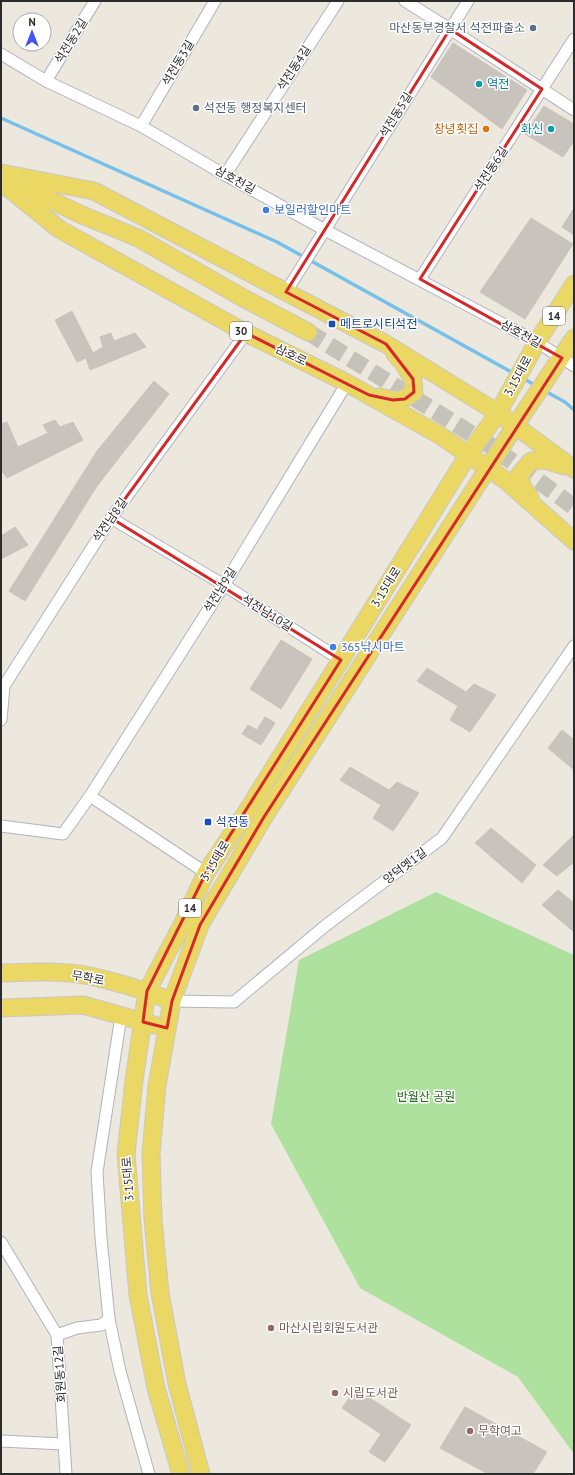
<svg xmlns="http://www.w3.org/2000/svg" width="575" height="1475" viewBox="0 0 575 1475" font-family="'PT Sans','Noto Sans KR',sans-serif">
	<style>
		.green { fill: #aee19d }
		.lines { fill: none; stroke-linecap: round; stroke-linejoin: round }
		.stream { stroke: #76c0ea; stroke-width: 3.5 }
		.building { fill: #c8c4bd; stroke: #c8c4b8 }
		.primary-tunnel { stroke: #c5c2ba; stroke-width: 17; stroke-dasharray: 17 8; stroke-linecap: butt }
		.minor-casing { stroke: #b1b3be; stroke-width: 13 }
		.primary-casing { stroke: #c8c8c8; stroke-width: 19 }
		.minor { stroke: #fff; stroke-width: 11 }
		.primary { stroke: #ebd864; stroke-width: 17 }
		.marked { fill: none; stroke: #d62828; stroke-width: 3; stroke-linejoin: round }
		.service-dot { fill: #5c6f8a; stroke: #fff; stroke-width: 1.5 }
		.culture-dot { fill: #0f9aa8; stroke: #fff; stroke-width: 1.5 }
		.food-dot { fill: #e8710a; stroke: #fff; stroke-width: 1.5 }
		.shop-dot { fill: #3f7fe0; stroke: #fff; stroke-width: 1.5 }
		.transit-dot { fill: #1a4fb4; stroke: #fff; stroke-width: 1.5 }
		.education-dot { fill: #8d6e63; stroke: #fff; stroke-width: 1.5 }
		.labels { text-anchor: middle; stroke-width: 3; stroke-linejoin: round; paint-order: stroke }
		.shield { fill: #fff; stroke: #6b6b6b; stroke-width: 1 }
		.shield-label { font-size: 11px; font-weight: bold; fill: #2b2b2b }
		.service-label { font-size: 12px; fill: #4e5e75; stroke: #fff; text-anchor: end }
		.street-label { font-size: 12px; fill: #2b2b2b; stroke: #fff }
		.culture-label { font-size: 12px; fill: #0d838f; stroke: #fff; text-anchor: start }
		.food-label { font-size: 12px; fill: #c56008; stroke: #fff; text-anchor: end }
		.shop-label { font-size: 12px; fill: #366cbe; stroke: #fff; text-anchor: start }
		.transit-label { font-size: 12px; fill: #164399; stroke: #fff; text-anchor: start }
		.park-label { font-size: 12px; fill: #26661d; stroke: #fff }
		.education-label { font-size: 12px; fill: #785e54; stroke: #fff; text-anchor: start }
	</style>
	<rect width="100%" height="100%" fill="#ece8de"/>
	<polygon class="green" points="436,892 574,955 574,1454 518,1377 360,1288 271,1124 299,960"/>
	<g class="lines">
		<g class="stream">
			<polyline points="1,118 277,242 515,374"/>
			<polyline points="523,378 536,386"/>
			<polyline points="545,391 565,402 574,410"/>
		</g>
	</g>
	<g class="building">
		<polygon points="453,43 527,90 502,129 431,77"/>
		<polygon points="544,106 574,124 574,141 563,157 525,134"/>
		<polygon points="574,208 574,235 562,227"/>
		<polygon points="531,218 573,244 525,319 480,292"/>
		<polygon points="72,311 93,353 103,347 100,337 111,333 114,341 135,333 146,347 90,370 86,358 77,362 55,320"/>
		<polygon points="154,381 169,394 97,486 25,601 9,591 97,451"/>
		<polygon points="55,420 60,427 73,422 83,440 7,478 1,470 1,424 7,422 18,447 48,433 43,425"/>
		<polygon points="15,527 28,545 1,559 1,536"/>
		<polygon points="281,640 312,659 281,709 250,689"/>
		<polygon points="427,668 466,692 474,684 496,695 470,732 450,720 458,706 417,681"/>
		<polygon points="265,717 275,723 261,745 242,734 248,725 257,730"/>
		<polygon points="562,730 574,740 574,770 548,748"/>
		<polygon points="350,767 389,790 397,782 419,793 393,831 373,818 381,805 340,780"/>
		<polygon points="491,828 536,865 522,883 475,843"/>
		<polygon points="574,835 574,862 557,876 543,865"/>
		<polygon points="558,890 574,903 574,932 542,905"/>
		<polygon points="356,1389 411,1425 385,1462 369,1452 381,1434 342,1408"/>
		<polygon points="465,1407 547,1452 533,1474 488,1474 440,1448"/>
	</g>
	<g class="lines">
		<polyline class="primary-tunnel" points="308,332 491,446 574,507"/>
		<g class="minor-casing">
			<g id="minor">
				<polyline points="405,1 450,29 574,110"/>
				<polyline points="1,54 46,81 141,126 225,175 325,230 537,342 574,366"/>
				<polyline points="46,81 95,1"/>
				<polyline points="141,126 215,1"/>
				<polyline points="225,175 338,1"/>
				<polyline points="420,279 574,39"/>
				<polyline points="286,292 468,1"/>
				<polyline points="111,518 224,585 341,660"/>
				<polyline points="1,720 4,686 111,518 246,333"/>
				<polyline points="90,796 206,873"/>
				<polyline points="1,826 63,834 90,796 224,585 347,383"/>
				<polyline points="172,1001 234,1002 325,926 442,838 574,646"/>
				<polyline points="1,1242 57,1335 66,1474"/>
				<polyline points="109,1319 120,1371 149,1474"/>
				<polyline points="57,1335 77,1328 101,1325 109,1319 101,1238 97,1172 121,1016"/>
				<polyline points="1,1441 64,1444"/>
			</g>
		</g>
		<g class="primary-casing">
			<g id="primary">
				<polyline points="1,173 94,191 286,292 386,344 498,413 574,469"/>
				<polyline points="10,181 82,215 138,238 245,299 308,332"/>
				<polyline points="1,182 59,229 246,333 347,383 441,436 505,480 574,541"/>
				<path d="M379,397C395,401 400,403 414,392L413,379L403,363L395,354"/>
				<polyline points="530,497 523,488 519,475 531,461 545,460 564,466"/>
				<path d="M1,973C29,972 62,970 90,976C117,982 147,991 172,1001"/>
				<polyline points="1,1008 83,1005 154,1025"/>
				<polyline points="181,1474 156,1388 138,1295 126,1154 134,1081 147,991 182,925 206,873 247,811 468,455 498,413 537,342 574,284"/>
				<polyline points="201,1474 177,1384 160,1293 153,1219 151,1153 157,1086 172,1001 200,925 264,817 515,426 574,338"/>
			</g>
		</g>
		<use href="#minor" class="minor"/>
		<use href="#primary" class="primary"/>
	</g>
	<path class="marked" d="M450,29L542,89L420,279L562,358L264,817L200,925L172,1001L167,1028L143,1022L147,991L206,873L341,660L111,518L246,333L369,395L393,400L405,399L414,392L413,379L386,344L286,292Z"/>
	<g class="service-dot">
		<circle cx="533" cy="28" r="4"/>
		<circle cx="196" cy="108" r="4"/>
	</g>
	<g class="culture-dot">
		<circle cx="479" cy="84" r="4"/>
		<circle cx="551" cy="129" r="4"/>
	</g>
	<circle class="food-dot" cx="486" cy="129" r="4"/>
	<g class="shop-dot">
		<circle cx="266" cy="210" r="4"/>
		<circle cx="333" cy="647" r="4"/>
	</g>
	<g class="transit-dot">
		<rect x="328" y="320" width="8" height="8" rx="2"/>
		<rect x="204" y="818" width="8" height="8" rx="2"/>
	</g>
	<g class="education-dot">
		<circle cx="271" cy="1328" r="4"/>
		<circle cx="335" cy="1393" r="4"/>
		<circle cx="470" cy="1431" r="4"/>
	</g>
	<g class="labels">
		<g class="shield">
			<rect x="543" y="307" width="22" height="18" rx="3"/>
			<rect x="230" y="322" width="22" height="18" rx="3"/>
			<rect x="179" y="899" width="22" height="18" rx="3"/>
		</g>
		<g class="shield-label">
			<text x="554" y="320">14</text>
			<text x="241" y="335">30</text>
			<text x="190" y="912">14</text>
		</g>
		<g class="service-label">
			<text x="525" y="32">마산동부경찰서 석전파출소</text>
			<text x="204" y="112" text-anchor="start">석전동 행정복지센터</text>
		</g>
		<g class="street-label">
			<text transform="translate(71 41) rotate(-58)" y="4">석전동2길</text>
			<text transform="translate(178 63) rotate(-59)" y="4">석전동3길</text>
			<text transform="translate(294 68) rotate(-57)" y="4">석전동4길</text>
			<text transform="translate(396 115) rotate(-58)" y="4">석전동5길</text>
			<text transform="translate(491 169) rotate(-57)" y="4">석전동6길</text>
			<text transform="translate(235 180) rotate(29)" y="4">삼호천길</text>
			<text transform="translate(521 334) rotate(29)" y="4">삼호천길</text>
			<text transform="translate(291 355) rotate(26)" y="4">삼호로</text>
			<text transform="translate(518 376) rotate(-61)" y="4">3.15대로</text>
			<text transform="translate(110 520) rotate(-55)" y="4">석전남8길</text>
			<text transform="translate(386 587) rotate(-58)" y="4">3·15대로</text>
			<text transform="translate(220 590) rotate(-58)" y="4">석전남9길</text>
			<text transform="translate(267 613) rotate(32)" y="4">석전남10길</text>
			<text transform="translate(215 861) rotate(-59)" y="4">3·15대로</text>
			<text transform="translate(405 866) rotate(-37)" y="4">양덕옛1길</text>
			<text transform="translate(88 978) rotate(10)" y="4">무학로</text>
			<text transform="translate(128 1179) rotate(-94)" y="4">3·15대로</text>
			<text transform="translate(60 1374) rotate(-94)" y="4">회원동12길</text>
		</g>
		<g class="culture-label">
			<text x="487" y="88">역전</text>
			<text x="543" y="133" text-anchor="end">화신</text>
		</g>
		<g class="food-label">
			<text x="478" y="133">창녕횟집</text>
		</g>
		<g class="shop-label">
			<text x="274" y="214">보일러할인마트</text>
			<text x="341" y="651">365낚시마트</text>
		</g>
		<g class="transit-label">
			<text x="340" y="328">메트로시티석전</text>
			<text x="216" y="826">석전동</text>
		</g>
		<g class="park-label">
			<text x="426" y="1101">반월산 공원</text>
		</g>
		<g class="education-label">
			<text x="279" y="1332">마산시립회원도서관</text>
			<text x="343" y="1397">시립도서관</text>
			<text x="478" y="1435">무학여고</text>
		</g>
	</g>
	<rect width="575" height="1475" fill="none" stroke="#2b2b2b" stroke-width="4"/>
	<g transform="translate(32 32)"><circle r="19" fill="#ffffff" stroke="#aaaaaa"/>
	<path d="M0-3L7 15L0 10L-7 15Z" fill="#4555f3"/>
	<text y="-6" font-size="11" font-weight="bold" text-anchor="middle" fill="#2b2b2b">N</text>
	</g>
</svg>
